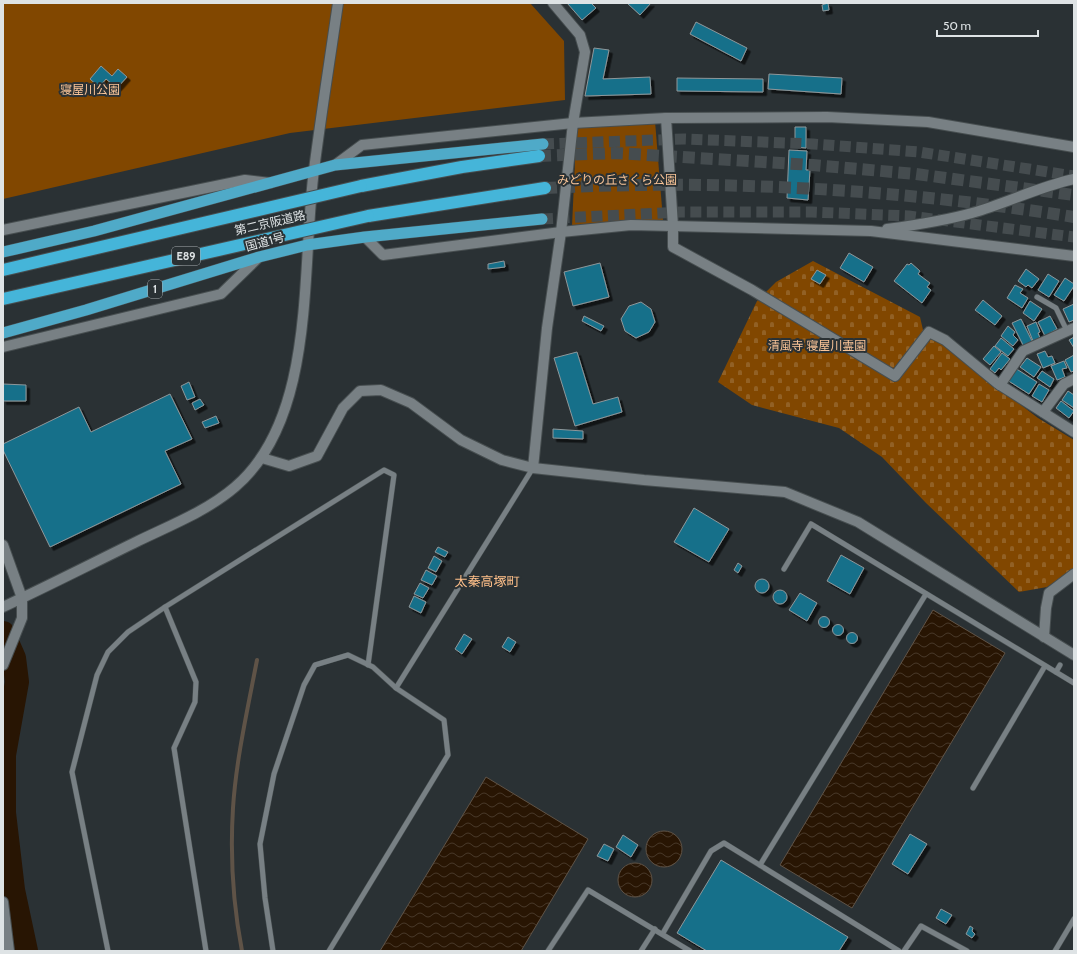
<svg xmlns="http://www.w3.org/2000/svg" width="1077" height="954" viewBox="0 0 1077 954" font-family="Cabin,'Noto Sans JP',sans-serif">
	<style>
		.cemetery { fill: url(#cemetery-stones) }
		.park { fill: #814700 }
		.water { fill: url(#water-waves); stroke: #5f5347 }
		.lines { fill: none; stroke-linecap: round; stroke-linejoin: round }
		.stream { stroke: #5f5347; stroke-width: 4 }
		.river { stroke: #281503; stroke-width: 24 }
		.building { fill: #17708a; stroke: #8e979a; filter: url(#shadow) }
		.trunk-tunnel { stroke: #454c4f; stroke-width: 11; stroke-dasharray: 11 5.5; stroke-linecap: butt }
		.motorway-tunnel { stroke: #454c4f; stroke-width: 12; stroke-dasharray: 12 6; stroke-linecap: butt }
		.service-casing { stroke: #474e50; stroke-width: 6 }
		.minor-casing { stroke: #474e50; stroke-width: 12 }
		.tertiary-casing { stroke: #474e50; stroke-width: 12 }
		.trunk-casing { stroke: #474e50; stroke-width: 12 }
		.motorway-casing { stroke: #474e50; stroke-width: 14 }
		.service { stroke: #788084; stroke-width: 5 }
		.minor { stroke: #788084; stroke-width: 10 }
		.tertiary { stroke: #788084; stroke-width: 10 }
		.trunk { stroke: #4faac8; stroke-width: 11 }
		.motorway { stroke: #45b5d9; stroke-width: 12 }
		.motorway-bridge-casing { stroke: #474e50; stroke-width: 14; stroke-linecap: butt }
		.motorway-bridge { stroke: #45b5d9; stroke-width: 12 }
		.labels { text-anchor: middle; stroke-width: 4; stroke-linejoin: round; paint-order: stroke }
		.shield { fill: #2a3134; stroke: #a8aeb0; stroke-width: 1 }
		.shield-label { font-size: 11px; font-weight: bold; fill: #dee3e5 }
		.park-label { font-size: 12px; fill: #fac598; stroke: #2a3134 }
		.street-label { font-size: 12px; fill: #dee3e5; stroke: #2a3134 }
		.neighbourhood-label { font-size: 13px; fill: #ffc08a; stroke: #2a3134 }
	</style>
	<defs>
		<pattern id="cemetery-stones" width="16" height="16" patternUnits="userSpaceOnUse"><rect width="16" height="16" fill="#814700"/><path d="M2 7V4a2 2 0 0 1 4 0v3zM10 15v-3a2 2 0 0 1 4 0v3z" fill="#926125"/></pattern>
		<pattern id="water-waves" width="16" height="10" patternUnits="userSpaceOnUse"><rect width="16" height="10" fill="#281503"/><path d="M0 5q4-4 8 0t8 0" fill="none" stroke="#473728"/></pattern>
		<filter id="shadow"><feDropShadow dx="3.5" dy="3.5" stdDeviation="0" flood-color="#0009"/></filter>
	</defs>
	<rect width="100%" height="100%" fill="#2a3134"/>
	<polygon class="cemetery" points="813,261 920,317 923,330 1038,418 1074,440 1074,569 1047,587 1019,592 926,503 882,457 839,428 752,405 718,382 757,301 776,282"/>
	<g class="park">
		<polygon points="3,3 530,3 564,41 565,100 290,133 3,199"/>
		<polygon points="577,119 655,121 663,220 572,226"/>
	</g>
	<g class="water">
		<polygon points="933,610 1005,653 852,908 780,865"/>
		<polygon points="486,777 588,839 521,951 380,951"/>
		<circle cx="664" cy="849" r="18"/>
		<circle cx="635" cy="880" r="17"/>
	</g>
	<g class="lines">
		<path class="stream" d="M242,951C233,904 230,856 233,808C236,760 248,707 257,660"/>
		<polyline class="river" points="3,633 14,658 17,682 4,755 4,813 13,890 26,951"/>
	</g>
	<g class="building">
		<polygon points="567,3 591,3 596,8 582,20"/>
		<polygon points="627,3 651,3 640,15"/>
		<polygon points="828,3 829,10 823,11 822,5"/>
		<polygon points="696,22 747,48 741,61 690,34"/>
		<polygon points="594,48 609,50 603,79 650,77 651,94 585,96"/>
		<polygon points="101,66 112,76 118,69 127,77 117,88 106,79 99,87 90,79"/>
		<polygon points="769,74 842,78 841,94 768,89"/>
		<polygon points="677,78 763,79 763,92 677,91"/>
		<polygon points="795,127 806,127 806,148 795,147"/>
		<polygon points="789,150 807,151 806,170 810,170 808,200 787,198"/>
		<polygon points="849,253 873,267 864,282 840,268"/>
		<polygon points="504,261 505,267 488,269 488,264"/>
		<polygon points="600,263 609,297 573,306 564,272"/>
		<polygon points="911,263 920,271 918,274 930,283 927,287 931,290 922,303 894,281 907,264 909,265"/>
		<polygon points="1026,269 1039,279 1032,288 1028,285 1026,287 1018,281"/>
		<polygon points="817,270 826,275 820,284 811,279"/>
		<polygon points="1048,274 1059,281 1049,297 1038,290"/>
		<polygon points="1065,278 1074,284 1074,286 1064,301 1054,295"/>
		<polygon points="1015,285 1023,289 1020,293 1028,298 1022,308 1007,298"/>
		<polygon points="983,300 1002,316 995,325 975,310"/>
		<polygon points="1030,301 1042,309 1034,321 1023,313"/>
		<polygon points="641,302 651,309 655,322 649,332 636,338 625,331 621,319 629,306"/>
		<polygon points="1074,304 1074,320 1069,322 1063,309"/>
		<polygon points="584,316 604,326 601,331 582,321"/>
		<polygon points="1050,316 1057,329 1045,336 1038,322"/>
		<polygon points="1021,319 1033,343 1024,347 1012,323"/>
		<polygon points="1036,322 1040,332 1038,333 1040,338 1033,341 1027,326"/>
		<polygon points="1008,326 1015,332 1013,335 1018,340 1013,346 1001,336"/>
		<polygon points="1074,337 1074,348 1069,340"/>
		<polygon points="1001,338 1014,349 1008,356 995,346"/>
		<polygon points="994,346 1001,352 990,365 983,359"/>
		<polygon points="1045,351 1048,357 1052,356 1055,363 1043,368 1037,354"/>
		<polygon points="577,352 593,404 618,397 622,412 575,426 554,358"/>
		<polygon points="1002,353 1010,359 1001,370 999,368 995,373 990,369"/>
		<polygon points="1074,355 1074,371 1071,372 1065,360"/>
		<polygon points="1027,358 1041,367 1034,377 1020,367"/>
		<polygon points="1064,361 1067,368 1062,369 1065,377 1057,380 1051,366"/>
		<polygon points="1015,368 1037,382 1029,394 1007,380"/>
		<polygon points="1042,371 1054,379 1050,387 1037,378"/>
		<polygon points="189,382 195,397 187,400 181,386"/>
		<polygon points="3,384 26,385 26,401 3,401"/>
		<polygon points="1039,384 1049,390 1042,402 1032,396"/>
		<polygon points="1068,391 1074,395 1074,408 1062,400"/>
		<polygon points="170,394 192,439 165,451 181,484 50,547 3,450 3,444 79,407 91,432"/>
		<polygon points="200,399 204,405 195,410 192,403"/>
		<polygon points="1061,401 1074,411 1069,418 1056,408"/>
		<polygon points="216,416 219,423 205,428 202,422"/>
		<polygon points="553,429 583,431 583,439 553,438"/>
		<polygon points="694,508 729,529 709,562 674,542"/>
		<polygon points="438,547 448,552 445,557 435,552"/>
		<polygon points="841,555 864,568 850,594 827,581"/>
		<polygon points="434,556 442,561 436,572 428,568"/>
		<polygon points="738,563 742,566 738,573 734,570"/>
		<polygon points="426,570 437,576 432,585 421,580"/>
		<circle cx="762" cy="586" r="7"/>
		<polygon points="420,583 429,588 423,598 414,594"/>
		<circle cx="780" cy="597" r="7"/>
		<polygon points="800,593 817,603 807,621 789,610"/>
		<polygon points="414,596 426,602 421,613 409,607"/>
		<circle cx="824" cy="622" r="5.5"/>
		<circle cx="838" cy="630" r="5.5"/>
		<circle cx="852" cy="638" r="5.5"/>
		<polygon points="464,634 472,639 462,654 455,649"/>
		<polygon points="508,637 516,642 510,652 502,647"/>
		<polygon points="910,834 927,844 908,874 892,864"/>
		<polygon points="623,835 638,845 631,857 616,847"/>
		<polygon points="604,844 614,849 608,861 597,856"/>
		<polygon points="721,860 848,937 839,951 707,951 677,933"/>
		<polygon points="941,909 952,915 946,924 936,918"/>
		<polygon points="970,926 973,928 972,931 975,934 972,938 966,934"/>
	</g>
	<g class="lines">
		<g class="trunk-tunnel">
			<polyline points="543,144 684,139 813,144 919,152 1074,176"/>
			<polyline points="542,219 681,212 812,212 909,216 1074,237"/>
		</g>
		<g class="motorway-tunnel">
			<polyline points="539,156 615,153 813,165 916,174 1074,195"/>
			<path d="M545,188C721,179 900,189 1074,217"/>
		</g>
		<g class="service-casing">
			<g id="service">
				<polyline points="1037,297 1056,308 1067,331"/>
				<polyline points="784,569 811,524 1074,683"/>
				<polyline points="165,607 196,682 195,702 174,748 206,951"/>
				<polyline points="1056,672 1060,665"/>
				<polyline points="396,688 533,468"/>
				<polyline points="973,788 1045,666"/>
				<polyline points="760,865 926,594"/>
				<polyline points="663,933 711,851 724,843 899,951"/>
				<polyline points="108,951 72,772 97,675 108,652 128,632 165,607 384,470 394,475 368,665"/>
				<polyline points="273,951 265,898 260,844 274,774 304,685 315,665 348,655 373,667 396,688 444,720 448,755 329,951"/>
				<polyline points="548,951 588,890 690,951"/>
				<polyline points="641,951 655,929"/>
				<polyline points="904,951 921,926 967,951"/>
				<polyline points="1055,951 1074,919"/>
			</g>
		</g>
		<g class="minor-casing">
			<g id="minor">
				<polyline points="666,118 673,226 673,247 752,290 895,376 929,332 945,340 997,383 1074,432"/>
				<polyline points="335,165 362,145 573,123 666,118 827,117 928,122 1074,147"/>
				<path d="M887,229C916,225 944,221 972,213C1007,203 1038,187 1074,179"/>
				<polyline points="3,230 245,180 270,183"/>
				<polyline points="365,237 383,255 561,232 631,225 871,231 1074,256"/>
				<polyline points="3,347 221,294 259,257"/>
				<polyline points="1000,385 1023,351 1074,328"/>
				<polyline points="1043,412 1064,384 1074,379"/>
				<polyline points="533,468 547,328 561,232 573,123 585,52 580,35 553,3"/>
				<polyline points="1044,637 1046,608 1049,593 1074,574"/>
				<polyline points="3,665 22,618 22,598"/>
				<polyline points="3,902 9,951"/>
			</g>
		</g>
		<g class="tertiary-casing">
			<g id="tertiary">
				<polyline points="262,458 289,466 317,456 343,408 360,391 381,390 411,403 461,440 502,460 533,468 644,480 785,492 858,522 1074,655"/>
				<polyline points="3,545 22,598"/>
				<path d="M3,607C48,586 93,563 138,541C171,525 207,511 235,487C317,417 301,268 314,170C321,115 330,59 338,3"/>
			</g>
		</g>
		<g class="trunk-casing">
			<g id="trunk">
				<polyline points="3,252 94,231 335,165 543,144"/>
				<polyline points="3,333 86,310 259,257 307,245 365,237 542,219"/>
			</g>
		</g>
		<g class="motorway-casing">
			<g id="motorway">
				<polyline points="361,186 462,167 539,156"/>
				<polyline points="368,216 545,188"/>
			</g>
		</g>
		<use href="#service" class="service"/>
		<use href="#minor" class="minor"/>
		<use href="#tertiary" class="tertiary"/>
		<use href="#trunk" class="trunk"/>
		<use href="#motorway" class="motorway"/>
		<g class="motorway-bridge-casing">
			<g id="motorway-bridge">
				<polyline points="3,270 361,186"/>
				<polyline points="3,299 368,216"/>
			</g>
		</g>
		<use href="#motorway-bridge" class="motorway-bridge"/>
	</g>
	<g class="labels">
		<g class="shield">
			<rect x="172" y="247" width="28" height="18" rx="3"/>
			<rect x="148" y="280" width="14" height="18" rx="3"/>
		</g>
		<g class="shield-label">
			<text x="186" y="260">E89</text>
			<text x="155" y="293">1</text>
		</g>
		<g class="park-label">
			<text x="90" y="94">寝屋川公園</text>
			<text x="617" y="184">みどりの丘さくら公園</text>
			<text x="817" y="350">清風寺 寝屋川霊園</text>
		</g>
		<g class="street-label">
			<text transform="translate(270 223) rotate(-13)" y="4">第二京阪道路</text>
			<text transform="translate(265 242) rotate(-15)" y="4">国道1号</text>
		</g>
		<g class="neighbourhood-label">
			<text x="487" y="586">太秦高塚町</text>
		</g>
	</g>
	<rect width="1077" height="954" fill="none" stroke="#dee3e5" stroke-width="8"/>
	<path d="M937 30v6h101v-6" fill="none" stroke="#dee3e5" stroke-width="2"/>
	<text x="943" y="30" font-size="12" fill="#dee3e5" stroke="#2a3134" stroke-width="3" paint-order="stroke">50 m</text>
</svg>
